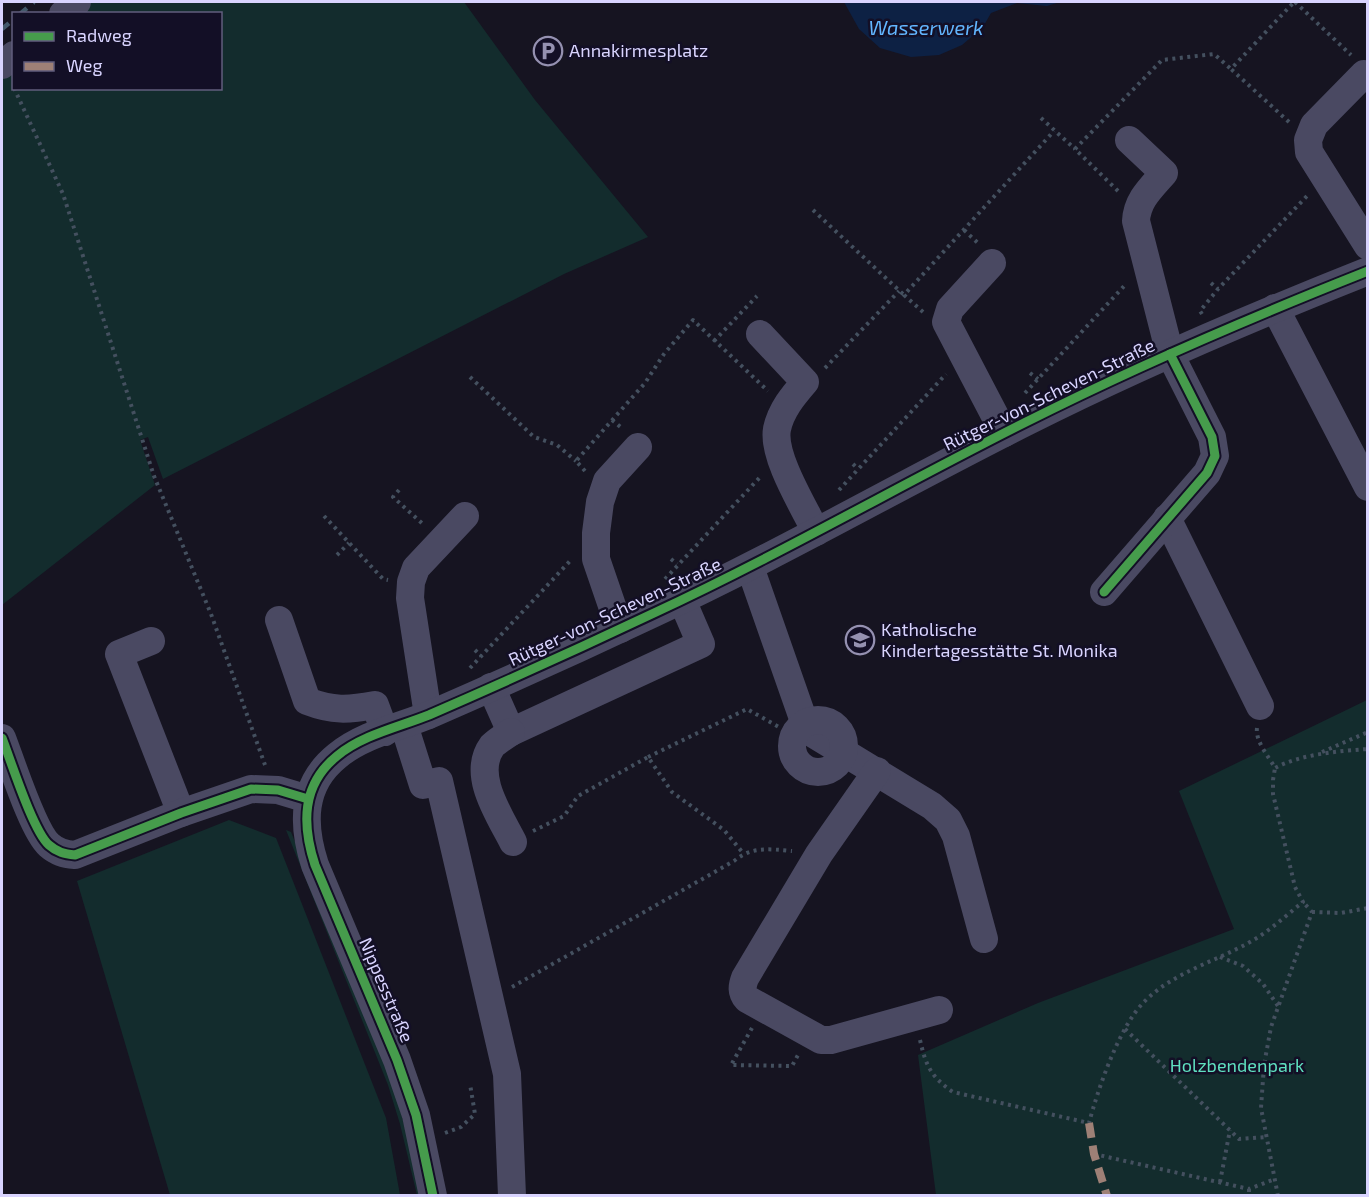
<svg xmlns="http://www.w3.org/2000/svg" width="1369" height="1197" viewBox="0 0 1369 1197" font-family="'Exo 2',sans-serif">
	<style>
		.green { fill: #132c2d }
		.water { fill: #0d2144 }
		.lines { fill: none; stroke-linecap: round; stroke-linejoin: round }
		.path { stroke: #44505f; stroke-width: 4; stroke-dasharray: 3 4.5; stroke-linecap: butt }
		.minor { stroke: #4a4962; stroke-width: 28 }
		.rail { stroke: #43596b; stroke-width: 4.5; stroke-dasharray: 9 8; stroke-linecap: butt }
		.quiet { stroke: #9e8076; stroke-width: 8; stroke-dasharray: 15 8; stroke-linecap: butt }
		.cycleway-casing { stroke: #130f26; stroke-width: 13 }
		.cycleway { stroke: #469c4c; stroke-width: 9 }
		.labels { text-anchor: middle; stroke-width: 5; stroke-linejoin: round; paint-order: stroke }
		.poi-label { font-size: 18px; fill: #d9d4ff; stroke: #130f26; text-anchor: start }
		.street-label { font-size: 18px; fill: #d9d4ff; stroke: #130f26 }
		.park-label { font-size: 18px; fill: #5fe0c0; stroke: #130f26 }
		.water-label { font-size: 20px; font-style: italic; fill: #62b6ff; stroke: #130f26 }
	</style>
	<rect width="100%" height="100%" fill="#161421"/>
	<g class="green">
		<polygon points="84,2 464,2 535,100 648,237 564,274 163,479 148,437 140,440 155,485 2,605 2,73 13,62 14,88 220,88 220,14 70,13"/>
		<polygon points="1367,700 1367,1195 936,1195 918,1055 1038,1003 1234,929 1179,791"/>
		<polygon points="229,820 276,838 386,1118 400,1195 170,1195 77,881"/>
		<polygon points="286,830 291,832 394,1087 423,1195 417,1195 400,1124 388,1085"/>
	</g>
	<polygon class="water" points="844,2 1060,2 1047,6 1017,3 991,13 983,27 962,45 939,55 911,57 880,48 859,29"/>
	<g class="lines">
		<g class="path">
			<polyline points="1295,2 1351,55"/>
			<polyline points="14,88 63,194 154,476 211,614 265,765"/>
			<polyline points="1041,118 1075,149"/>
			<polyline points="1289,122 1231,69 1294,2"/>
			<polyline points="1118,191 1075,149 1162,60 1214,54 1231,69"/>
			<polyline points="813,210 904,295"/>
			<polyline points="964,230 979,244"/>
			<polyline points="1211,283 1218,289"/>
			<polyline points="923,312 904,295 1054,131"/>
			<polyline points="1202,314 1200,311 1218,289 1307,196"/>
			<polyline points="714,341 757,296"/>
			<polyline points="825,368 899,291"/>
			<polyline points="1030,373 1038,379"/>
			<polyline points="470,377 534,437 557,445 576,461"/>
			<polyline points="1025,393 1126,284"/>
			<polyline points="612,420 623,429"/>
			<polyline points="853,464 858,469"/>
			<polyline points="585,471 576,461 645,383 664,354 693,320 768,391"/>
			<polyline points="399,490 393,497 424,525"/>
			<polyline points="839,490 946,374"/>
			<polyline points="324,516 383,579 388,580"/>
			<polyline points="337,555 349,543"/>
			<polyline points="671,559 677,564"/>
			<polyline points="665,579 762,475"/>
			<polyline points="475,650 481,656"/>
			<polyline points="470,668 571,560"/>
			<path d="M1257,728C1255,741 1269,757 1275,768C1301,754 1339,751 1368,749"/>
			<polyline points="1322,752 1368,732"/>
			<polyline points="648,757 747,709 779,727"/>
			<polyline points="533,831 564,816 578,796 648,757 672,792 724,830 743,853"/>
			<polyline points="1312,912 1341,913 1368,908"/>
			<polyline points="1220,957 1243,966 1263,984 1278,1006"/>
			<path d="M512,987L734,861C752,846 769,849 792,851"/>
			<polyline points="752,1028 731,1065 792,1066 798,1055"/>
			<polyline points="1125,1029 1239,1139 1267,1137"/>
			<path d="M920,1040C926,1066 931,1077 953,1092L1089,1123C1098,1089 1119,1027 1144,1002C1175,970 1223,960 1260,936C1275,926 1289,913 1303,902L1295,887L1273,794V780L1275,768"/>
			<polyline points="445,1133 461,1127 475,1114 470,1084"/>
			<polyline points="1094,1154 1249,1189 1275,1179"/>
			<polyline points="1220,1182 1230,1130"/>
			<polyline points="1249,1189 1249,1196"/>
			<polyline points="1278,1196 1261,1108 1264,1065 1271,1027 1312,912 1303,902"/>
		</g>
		<g class="minor">
			<polyline points="63,14 77,2"/>
			<polyline points="2,65 14,55"/>
			<polyline points="1364,74 1314,125 1308,140 1309,152 1368,246"/>
			<polyline points="992,263 950,309 946,322 1004,433"/>
			<polyline points="1275,308 1368,487"/>
			<path d="M760,334L805,382C793,396 781,410 777,429C772,456 804,507 816,532"/>
			<polyline points="1167,518 1260,706"/>
			<polyline points="750,567 807,730 932,806 948,820 956,836 984,939"/>
			<path d="M1104,592L1207,473L1215,456L1212,437L1170,354L1136,221C1137,200 1151,188 1164,173L1129,140"/>
			<path d="M279,620L307,701C333,711 348,710 375,705L385,732"/>
			<polyline points="620,629 596,559 596,533 600,502 607,481 638,447"/>
			<polyline points="151,641 119,654 181,813"/>
			<polyline points="491,687 511,732 701,644 682,600"/>
			<polyline points="428,715 410,598 411,582 416,568 465,516"/>
			<circle cx="818" cy="746" r="26"/>
			<polyline points="404,725 423,785 439,781 507,1074 512,1196"/>
			<path d="M511,732C505,736 497,741 492,746C471,775 500,816 513,842"/>
			<path d="M2,738C11,761 33,831 49,845C57,852 64,854 75,855L181,813L251,789L278,790L308,799"/>
			<path d="M877,771L819,854L745,978C742,986 741,992 747,999L821,1040H831L939,1010"/>
			<path d="M433,1196L416,1115L397,1060L315,865C302,825 301,785 337,756C362,735 399,727 429,715C505,682 580,648 654,613C781,554 902,484 1026,422C1137,366 1252,317 1368,271"/>
		</g>
		<g class="rail">
			<polyline points="20,14 34,2"/>
			<polyline points="2,29 14,19"/>
		</g>
		<polyline class="quiet" points="1089,1123 1094,1154 1107,1196"/>
		<g class="cycleway-casing">
			<g id="cycleway">
				<polyline points="1104,592 1207,473 1215,456 1212,437 1170,354"/>
				<path d="M2,738C11,761 33,831 49,845C57,852 64,854 75,855L181,813L251,789L278,790L308,799"/>
				<path d="M433,1196L416,1115L397,1060L315,865C302,825 301,785 337,756C362,735 399,727 429,715C505,682 580,648 654,613C781,554 902,484 1026,422C1137,366 1252,317 1368,271"/>
			</g>
		</g>
		<use href="#cycleway" class="cycleway"/>
	</g>
	<defs>
		<g id="parking-ring" transform="scale(1.5)"><circle r="9.5" fill="#130f26" stroke="#9591b1" stroke-width="1.5"/><path d="M-3.5-5.5H1a3.5 3.5 0 0 1 0 7H-1V5.5H-3.5ZM-1-3.4V-.6H.8a1.4 1.4 0 0 0 0-2.8Z" fill="#9591b1"/></g>
		<g id="school-ring" transform="scale(1.5)"><circle r="9.5" fill="#130f26" stroke="#9591b1" stroke-width="1.5"/><path d="M0-5L7-2L0 1L-7-2ZM-4 1L0 2.5L4 1V4Q0 6-4 4Z" fill="#9591b1"/></g>
	</defs>
	<g fill-rule="evenodd">
		<use href="#parking-ring" x="548" y="51"/>
		<use href="#school-ring" x="860" y="640"/>
	</g>
	<g class="labels">
		<g class="poi-label">
			<text x="569" y="57">Annakirmesplatz</text>
			<text x="881" y="636">Katholische<tspan x="881" dy="21">Kindertagesstätte St. Monika</tspan></text>
		</g>
		<g class="street-label">
			<text transform="translate(1049 395) rotate(-26)" y="6">Rütger-von-Scheven-Straße</text>
			<text transform="translate(615 612) rotate(-25)" y="6">Rütger-von-Scheven-Straße</text>
			<text transform="translate(386 990) rotate(67)" y="6">Nippesstraße</text>
		</g>
		<g class="park-label">
			<text x="1237" y="1072">Holzbendenpark</text>
		</g>
		<g class="water-label">
			<text x="926" y="35">Wasserwerk</text>
		</g>
	</g>
	<rect width="1369" height="1197" fill="none" stroke="#d9d4ff" stroke-width="6"/>
	<rect x="12" y="12" width="210" height="78" fill="#130f26" stroke="#625e7d" stroke-width="1.5"/>
	<rect x="24" y="32" width="30" height="9" fill="#469c4c" stroke="#625e7d" stroke-width="1.5"/>
	<text x="66" y="42" font-size="18" fill="#d9d4ff">Radweg</text>
	<rect x="24" y="62" width="30" height="9" fill="#9e8076" stroke="#625e7d" stroke-width="1.5"/>
	<text x="66" y="72" font-size="18" fill="#d9d4ff">Weg</text>
</svg>
